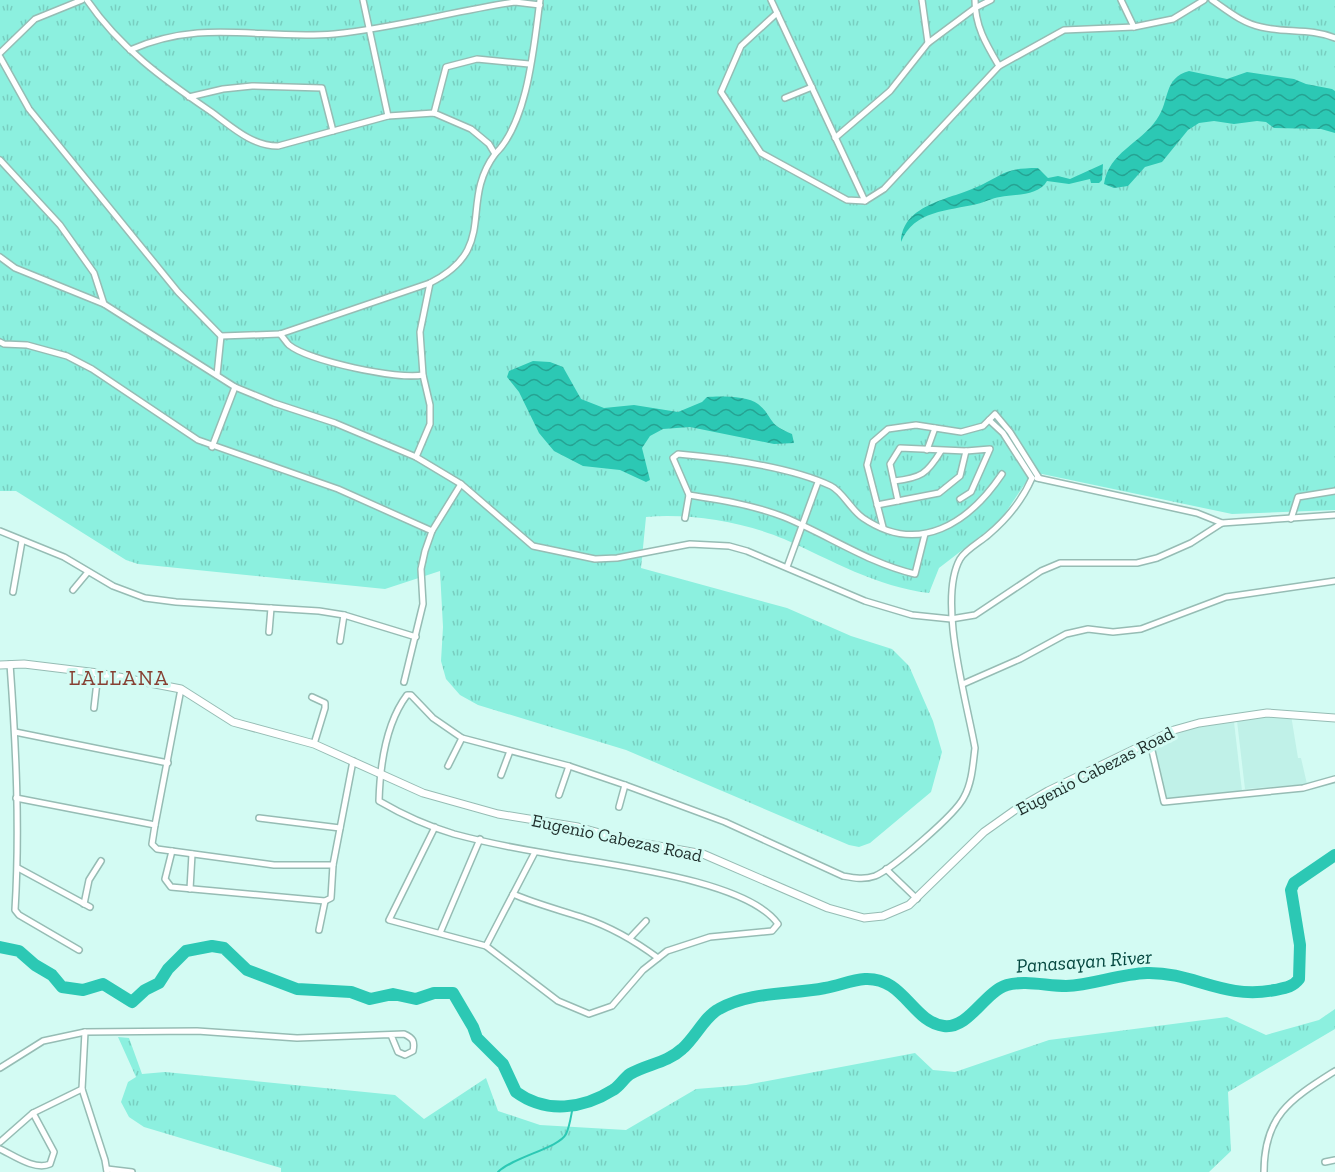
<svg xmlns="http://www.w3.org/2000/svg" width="1335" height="1172" viewBox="0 0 1335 1172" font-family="'Zilla Slab',serif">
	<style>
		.built { fill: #c0f1e8 }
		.grass { fill: url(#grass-tufts) }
		.water { fill: url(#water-waves) }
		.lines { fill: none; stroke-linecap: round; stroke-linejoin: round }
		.stream { stroke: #2cc8b4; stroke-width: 2 }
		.river { stroke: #2cc8b4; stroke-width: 12 }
		.minor-casing { stroke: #96bcb4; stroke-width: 8 }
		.tertiary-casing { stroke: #96bcb4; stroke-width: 9 }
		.minor { stroke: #fff; stroke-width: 5 }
		.tertiary { stroke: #fff; stroke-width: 7 }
		.labels { text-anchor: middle; stroke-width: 6; stroke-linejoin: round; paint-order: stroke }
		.street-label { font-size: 18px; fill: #1e2d2a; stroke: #d3fbf3 }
		.water-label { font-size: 20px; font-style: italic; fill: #04473f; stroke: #d3fbf3 }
		.quarter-label { font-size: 21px; letter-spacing: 1.5px; fill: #874033; stroke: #d3fbf3 }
	</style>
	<defs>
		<pattern id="grass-tufts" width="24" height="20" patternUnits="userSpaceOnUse" patternTransform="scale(1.5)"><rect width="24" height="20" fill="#8cf0df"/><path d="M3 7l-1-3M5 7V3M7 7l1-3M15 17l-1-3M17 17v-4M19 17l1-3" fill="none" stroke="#78cec0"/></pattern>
		<pattern id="water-waves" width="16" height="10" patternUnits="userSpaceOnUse" patternTransform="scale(1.5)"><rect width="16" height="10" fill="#2cc8b4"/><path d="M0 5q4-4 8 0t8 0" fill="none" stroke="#25a393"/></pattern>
	</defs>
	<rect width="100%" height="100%" fill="#d3fbf3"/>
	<g class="built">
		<polygon points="1269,714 1291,715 1298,758 1301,758 1307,784 1245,789 1237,721"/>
		<polygon points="1234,722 1242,791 1166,799 1153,743 1196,727"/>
	</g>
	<g class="grass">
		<path d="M0,0H1335V510L1232,514L1042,474L1028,479L1000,521L939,568L929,593C877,587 831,560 784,539C744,522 689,513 646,517L641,568L787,608L851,636L892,649L909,666L933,721L942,752L931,792L870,843L859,847L849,845L626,750L478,705L460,695L446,679L441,661L443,627L440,571L385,589L138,564L126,560L16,491H0Z"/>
		<polygon points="1335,1009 1335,1029 1228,1092 1231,1151 1209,1172 281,1172 281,1168 144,1127 129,1117 121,1102 128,1082 136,1077 118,1037 129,1038 142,1074 165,1072 395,1095 424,1119 486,1078 498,1111 540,1125 626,1130 696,1089 746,1085 915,1053 933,1070 955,1072 1049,1040 1227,1017 1266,1035 1319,1020"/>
	</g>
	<g class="water">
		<path d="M1189,71L1227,79L1247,72L1294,79L1306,84L1332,89L1335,91V133L1321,129L1274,128L1266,122L1257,121L1234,124L1214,121L1199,123L1188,130L1162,162L1145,167L1128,186L1114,188L1104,184C1109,152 1140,144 1157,119C1170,101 1163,78 1189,71Z"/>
		<path d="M1103,164L1102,180L1099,183H1091L1090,179L1069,184L1047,181C1039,196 1015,194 1000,197C992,198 985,202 977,204C948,211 914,210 901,242C902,206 946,200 972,189C1004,176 1000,168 1038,168L1048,178L1058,176L1070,179Z"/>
		<path d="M533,361L550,362L563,367L581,399L604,408L634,405L678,412L702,402L707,397C720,396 748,396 758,404C774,417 766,424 792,434L794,443L774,444L690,427L663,429L650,436L642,448L650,480L646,482L620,470L583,466L554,451L539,433L519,392L507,377L509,371Z"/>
	</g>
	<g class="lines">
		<path class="stream" d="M498,1172C513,1157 559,1148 566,1134C570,1126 571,1115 573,1106"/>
		<path class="river" d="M0,947L19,951L35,965L52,975L62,987L83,990L103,984L132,1002L145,990L159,983L168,969L186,951L212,946L224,948L247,970L297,989L351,992L370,999L393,994L416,999L434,993H453L473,1027L477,1038L503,1064L516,1092C546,1114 583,1109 613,1090C620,1086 624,1078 630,1074C647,1064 667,1063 682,1049C695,1038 705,1016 719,1009C751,991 790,995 825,988C839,986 850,980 865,979C904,977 912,1022 944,1026C969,1029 984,992 1007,985C1025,980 1047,986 1066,986C1093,985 1119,974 1147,973C1194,972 1222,1000 1275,990C1285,988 1293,987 1299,979L1300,945L1291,890L1294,883L1335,855"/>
		<g class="minor-casing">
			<g id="minor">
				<polyline points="363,0 388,116"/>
				<polyline points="771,0 865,201"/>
				<polyline points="922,0 928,43"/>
				<path d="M975,0C975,26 986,44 999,66"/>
				<polyline points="1121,0 1134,27"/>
				<path d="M1212,0C1228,11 1242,23 1261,27C1286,33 1311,28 1335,38"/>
				<polyline points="777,13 741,46 721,92 761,153 847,200 865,201 884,189 999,66 1064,30 1134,27 1173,19 1204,0"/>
				<path d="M130,50C204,18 258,40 334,34C395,28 454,11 515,2L540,5"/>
				<polyline points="0,53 35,19 82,0"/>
				<path d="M0,57L29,109L178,292L221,336L280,334L430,283C500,248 458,204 495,154L489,144L471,129L434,113L388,116L278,146C251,146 231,126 210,111C163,79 119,47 87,0"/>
				<polyline points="189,97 223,89 252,86 322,88 333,131"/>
				<polyline points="785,98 812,87"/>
				<polyline points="434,113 446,67 477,59 529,64"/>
				<polyline points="835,138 890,91 928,43 975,8 991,0"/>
				<path d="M495,154C528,122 534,45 540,0"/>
				<polyline points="0,160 60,225 94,273 104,304"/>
				<polyline points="0,257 15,268 104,304 235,387 274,403 335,423 416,457 461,484 533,546 595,559 617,558 690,544 729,546 747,551 865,601 912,615 951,619 975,615 1041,571 1060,563 1137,563 1157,558 1191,543 1222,523 1335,515"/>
				<path d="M280,334C283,337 286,342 289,345C309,361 398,380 423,375"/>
				<polyline points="0,342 4,344 27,345 67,356 92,369 198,440 338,489 432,531"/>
				<polyline points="217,375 221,336"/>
				<polyline points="989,420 1003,433 1032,478"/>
				<polyline points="212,447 235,387"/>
				<polyline points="927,450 935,428"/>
				<polyline points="416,457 430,424 430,405 423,375 420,332 430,283"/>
				<polyline points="1037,478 1197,513 1222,523"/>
				<path d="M894,481C921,478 927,474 941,451"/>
				<path d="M689,495C721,500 753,505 784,517C828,535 868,563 915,574L925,534"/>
				<polyline points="898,501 890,464 900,448 966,451 990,449 971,492 960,499"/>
				<polyline points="877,505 939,493 960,476 966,451"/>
				<path d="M685,518L689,495L673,458L678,454C722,458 791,467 831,486C843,492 851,510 863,518C919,556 969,523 1002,474"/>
				<polyline points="1291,519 1298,497 1335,491"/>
				<polyline points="883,527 867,465 873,442 888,429 916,425 961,432 983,426 995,414 1010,432 1039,478"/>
				<polyline points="0,531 64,557 113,586 145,598 176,602 319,611 344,615 416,637"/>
				<polyline points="787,567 818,482"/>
				<polyline points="73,590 88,572"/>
				<polyline points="13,592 22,541"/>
				<polyline points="269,632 271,608"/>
				<polyline points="340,641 344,615"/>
				<path d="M10,664C16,746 20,828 15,910L19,915L79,950"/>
				<polyline points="404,682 423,604 421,569 425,551 432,531 461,484"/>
				<polyline points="963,684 1020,659 1066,634 1088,629 1113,632 1141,629 1226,597 1335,581"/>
				<polyline points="312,697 325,703 325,708 314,744"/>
				<polyline points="94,708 98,673"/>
				<polyline points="15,732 168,763"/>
				<polyline points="1150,742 1164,802 1303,788 1335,779"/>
				<polyline points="448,766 462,738"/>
				<polyline points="501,775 510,751"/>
				<polyline points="559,795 569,766"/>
				<polyline points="16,798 155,825 152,844 157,849 274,865 333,865 353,761"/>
				<polyline points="619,807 625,785"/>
				<polyline points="259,818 340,828"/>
				<polyline points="155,825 181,689"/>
				<path d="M435,827L389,920L486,946L558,1001L589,1014L612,1006L643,970L667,951L710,937L772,931L778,924C746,878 598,864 544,853C514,848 484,842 454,834C427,826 403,815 379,801C380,766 386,723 407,695H411L433,718L462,738L569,766L625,785L725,822L843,876C854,878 864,880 875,876C892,869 956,814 964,797C972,783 973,764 975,748C967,702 937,600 960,559C965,550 980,542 988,535C1007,519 1022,501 1032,478"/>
				<polyline points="172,851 165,879 171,887 325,901 331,898 333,865"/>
				<polyline points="18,868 90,907"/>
				<polyline points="886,869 917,899"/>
				<polyline points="190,889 192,854"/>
				<path d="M513,894C536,904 560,910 584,918C611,927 635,941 658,958"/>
				<polyline points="84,904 89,880 101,861"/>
				<polyline points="319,930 325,901"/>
				<polyline points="440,933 480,839"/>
				<polyline points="630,938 646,921"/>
				<polyline points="486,946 535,852"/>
				<polyline points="85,1032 82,1089 105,1160 107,1172"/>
				<path d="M0,1068L43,1041L85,1032L197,1031L297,1038L404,1034C413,1038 415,1041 413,1051L405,1055L398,1052L391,1035"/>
				<polyline points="0,1142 33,1113 82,1089"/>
				<path d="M0,1149C13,1155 35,1171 50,1164L54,1152L33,1113"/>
				<polyline points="1325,1162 1335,1160"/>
				<polyline points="107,1169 132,1172"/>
				<path d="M1264,1172C1264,1115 1291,1099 1335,1071"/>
			</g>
		</g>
		<g class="tertiary-casing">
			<polyline id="tertiary" points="0,665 24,664 98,673 181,689 233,722 314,744 423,793 498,814 578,827 625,840 703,854 828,908 864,918 883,916 909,905 984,832 1015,810 1048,791 1174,730 1199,723 1267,713 1335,718"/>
		</g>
		<use href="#minor" class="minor"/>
		<use href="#tertiary" class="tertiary"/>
	</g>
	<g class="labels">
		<g class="street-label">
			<text transform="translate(1095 771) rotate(-27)" y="6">Eugenio Cabezas Road</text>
			<text transform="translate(617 838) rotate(12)" y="6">Eugenio Cabezas Road</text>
		</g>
		<g class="water-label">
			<text transform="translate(1084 961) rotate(-4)" y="7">Panasayan River</text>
		</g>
		<g class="quarter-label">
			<text x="119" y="685">LALLANA</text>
		</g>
	</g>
</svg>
